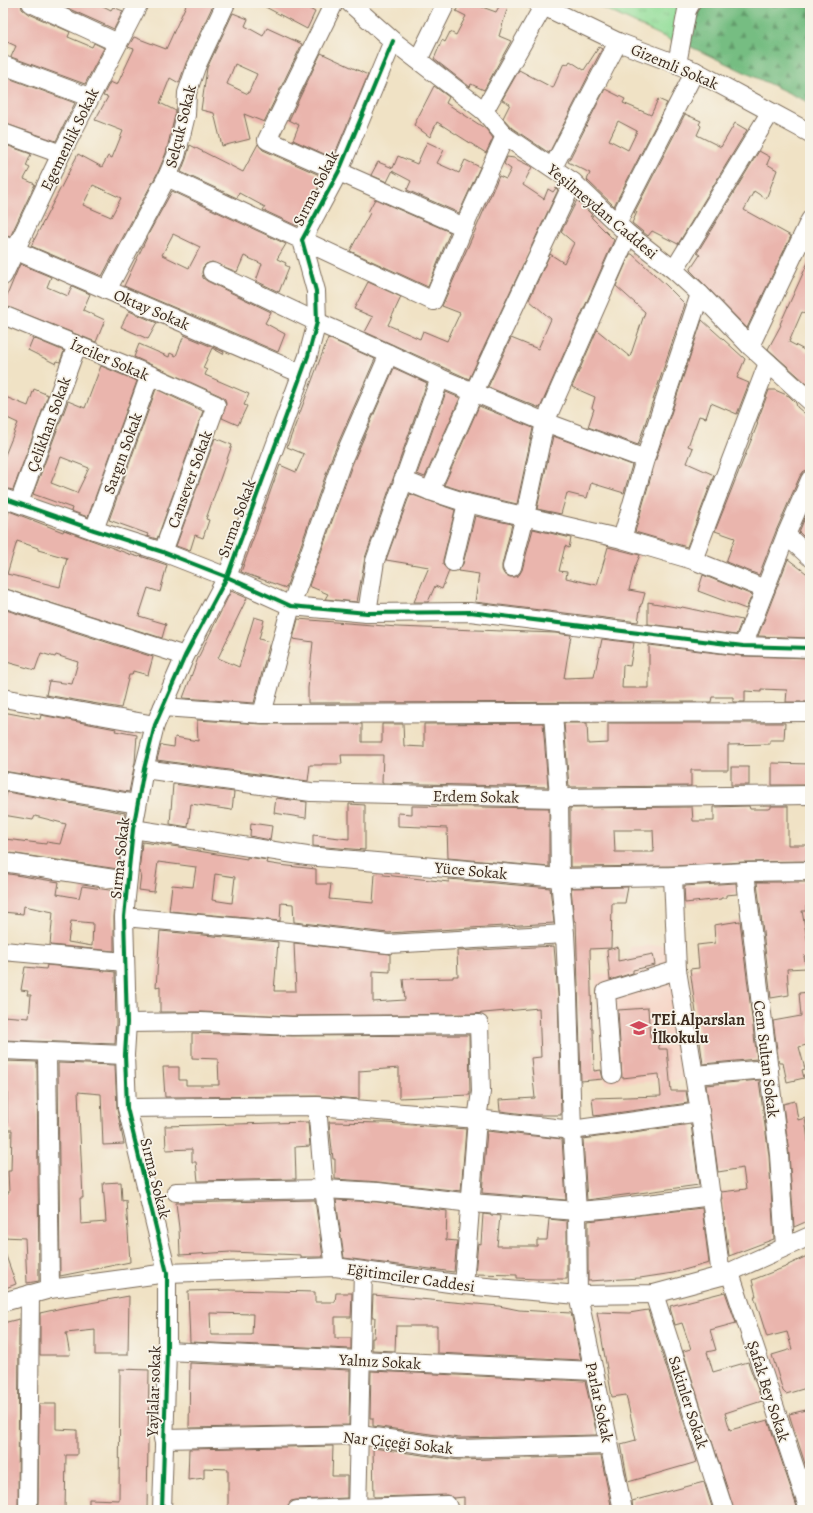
<svg xmlns="http://www.w3.org/2000/svg" width="813" height="1513" viewBox="0 0 813 1513" font-family="Alegreya,serif">
	<style>
		.built { fill: #f6d2c3 }
		.forest { fill: url(#forest-firs); stroke: #587450 }
		.park { fill: url(#park-tufts); stroke: #67845c }
		.building { fill: #eab5ad; fill-rule: evenodd }
		.lines { fill: none; stroke-linecap: round; stroke-linejoin: round }
		.minor-casing { stroke: #7a6a58; stroke-width: 20 }
		.minor { stroke: #fff; stroke-width: 18 }
		.cycleway-casing { stroke: #f7f3e8; stroke-width: 6 }
		.cycleway { stroke: #00873e; stroke-width: 4 }
		.labels { text-anchor: middle; stroke-width: 3.5; stroke-linejoin: round; paint-order: stroke }
		.street-label { font-size: 16px; fill: #3b2a1e; stroke: #f7f3e8 }
		.poi-label { font-size: 16px; font-weight: bold; fill: #3b2a1e; stroke: #f7f3e8; text-anchor: start }
	</style>
	<defs>
		<pattern id="forest-firs" width="22" height="20" patternUnits="userSpaceOnUse"><rect width="22" height="20" fill="#76bd82"/><path d="M5 1l3.5 6h-7zM16 11l3.5 6h-7z" fill="#629a6a"/></pattern>
		<pattern id="park-tufts" width="24" height="20" patternUnits="userSpaceOnUse"><rect width="24" height="20" fill="#93de9a"/><path d="M3 7l-1-3M5 7V3M7 7l1-3M15 17l-1-3M17 17v-4M19 17l1-3" fill="none" stroke="#80bf84"/></pattern>
	</defs>
	<rect width="100%" height="100%" fill="#f7f3e8"/>
	<filter id="ink" filterUnits="userSpaceOnUse"><feTurbulence type="fractalNoise" baseFrequency=".025" numOctaves="2"/><feDisplacementMap in="SourceGraphic" scale="8" xChannelSelector="R" yChannelSelector="G"/><feConvolveMatrix kernelMatrix="1 2 1 2 8 2 1 2 1" color-interpolation-filters="sRGB"/></filter>
	<filter id="wash" filterUnits="userSpaceOnUse"><feTurbulence type="fractalNoise" baseFrequency=".012" numOctaves="4" result="noise"/><feDisplacementMap in="SourceGraphic" scale="16" xChannelSelector="R" yChannelSelector="G"/><feGaussianBlur stdDeviation="0.9" result="paint"/><feColorMatrix in="noise" values="0 0 0 0 0 0 0 0 0 0 0 0 0 0 0 0 0 1.4 0 .05"/><feComposite in="paint" operator="in"/></filter>
	<g filter="url(#wash)">
		<rect width="100%" height="100%" fill="#f0e2c5"/>
		<polygon class="built" points="669,944 685,1080 605,1084 595,975 632,972 630,947"/>
		<polygon class="forest" points="699,3 810,3 810,103 689,46"/>
		<polygon class="park" points="592,3 681,3 675,42"/>
		<g id="blocks">
			<g class="building">
				<polygon points="3,3 21,3 22,9 27,13 70,32 68,37 92,47 94,43 104,48 85,84 11,57 16,46 3,40 3,25 6,17 3,15"/>
				<polygon points="56,3 97,3 111,10 113,7 123,11 114,29"/>
				<path d="M187,3H214L186,63L179,83L170,78L160,103L176,111L166,153L158,172L102,276L31,246L78,154L102,167L108,156L112,158L123,131L95,120L108,97L103,96L110,82L117,85L134,49L128,47L134,37L166,49ZM93,185L121,198L111,217L83,205Z"/>
				<polygon points="258,3 299,3 315,12 307,29"/>
				<polygon points="460,3 471,3 496,12 501,3 509,3 499,36 511,41 484,90 471,84 470,87 434,59 442,40 445,42 450,32 456,35 466,16 456,11"/>
				<path d="M233,13L248,19L245,26L263,36L267,28L302,44L264,122L244,114L250,139L222,146L214,113L201,110L207,68ZM235,64L257,74L248,94L227,84Z"/>
				<polygon points="599,47 602,49 549,153 512,128 503,118 510,104 502,100 519,70 553,88 564,63 568,64 570,61 584,70"/>
				<polygon points="321,53 368,75 333,158 293,140 299,125 289,120"/>
				<polygon points="3,76 75,103 56,141 3,123"/>
				<polygon points="434,86 449,97 446,103 486,129 493,138 486,153 437,122 430,137 414,125"/>
				<path d="M605,89L625,99L623,103L651,115L658,99L667,103L614,206L587,180L590,173L568,162ZM618,121L637,131L628,150L609,140Z"/>
				<polygon points="685,114 701,121 699,124 701,126 697,135 721,147 735,123 747,130 678,244 652,231 648,236 632,223 637,212 634,213"/>
				<polygon points="427,142 444,150 437,163 459,173 465,160 480,167 459,213 407,190 411,181 392,171 393,170 387,182 371,175 378,162 393,168 398,156 417,164"/>
				<polygon points="3,144 31,154 26,166 30,168 24,179 35,184 10,237 3,235"/>
				<polygon points="258,144 263,150 324,177 297,226 263,210 265,207 239,193 237,198 181,172 186,159 190,145 243,172"/>
				<polygon points="759,151 770,157 767,164 777,170 766,199 754,191 744,210 791,236 747,328 690,270 700,255 697,253"/>
				<polygon points="507,157 514,158 532,167 523,185 544,199 548,189 553,192 556,188 558,190 469,379 365,332 373,317 354,309 368,282 401,297 388,325 420,339 423,331 447,341 460,313 442,306 499,176 506,179 511,169 504,164"/>
				<path d="M172,191L286,244L277,259L286,263L285,265L289,267L279,292L256,281L262,264L244,256L237,272L212,262L206,264L203,267L202,272L203,278L207,281L271,312L265,323L285,334L278,352L124,286L150,231ZM173,234L200,247L189,268L162,255Z"/>
				<polygon points="375,199 450,232 428,287 350,251 370,213 368,212"/>
				<polygon points="577,200 593,216 590,216 614,240 540,408 488,387 511,338 538,349 551,319 529,300 550,254 564,263 574,243 561,232"/>
				<polygon points="630,254 632,254 666,285 685,304 638,445 588,427 594,409 592,408 595,397 572,387 597,330 630,357 645,312 616,286"/>
				<polygon points="810,258 810,315 802,312 789,342 810,353 810,380 807,384 768,349 781,325 780,324"/>
				<polygon points="20,264 51,277 47,287 68,296 72,286 90,294 83,310 105,320 96,342 3,305"/>
				<polygon points="129,311 157,323 148,339 121,327"/>
				<polygon points="702,320 745,359 737,378 749,383 737,414 711,403 706,418 699,416 688,446 693,448 687,463 714,475 687,547 635,532 655,462"/>
				<polygon points="184,335 224,352 223,354 212,348 203,368 207,370 205,375 249,394 244,405 247,406 238,425 222,418 226,404 225,399 221,396 134,357 139,344 169,357 170,353 176,356"/>
				<polygon points="33,338 64,351 60,362 57,361 56,364 28,350"/>
				<polygon points="328,338 375,359 332,457 286,588 241,572 280,465 296,472 304,454 287,447"/>
				<path d="M101,366L137,381L88,517L71,511L72,508L33,494L68,401L85,408ZM61,457L89,468L77,493L51,483Z"/>
				<polygon points="394,368 427,383 365,558 357,602 325,599 328,594 309,586 352,465"/>
				<polygon points="34,389 48,395 13,490 3,488 3,460 18,423 3,416 3,396 28,406"/>
				<polygon points="156,389 203,411 157,539 147,536 148,534 109,520"/>
				<polygon points="769,390 775,390 789,396 796,403 797,407 810,418 810,470 804,471 800,476 776,531 759,575 726,562 735,538 715,531 758,423 757,422"/>
				<polygon points="446,392 460,398 425,477 417,474"/>
				<polygon points="479,406 533,428 517,504 470,493 444,485"/>
				<polygon points="553,436 632,465 624,493 591,483 587,498 567,493 561,514 537,509"/>
				<polygon points="215,438 232,445 206,519 209,520 203,538 195,535 190,551 176,546"/>
				<polygon points="410,494 455,510 443,560 443,565 449,571 442,589 435,586 428,602 414,602 429,567 386,560"/>
				<polygon points="810,506 810,543 799,532"/>
				<path d="M9,511L63,532L64,530L129,554L139,557L140,556L167,565L160,592L148,588L139,616L166,624L162,638L3,588V531ZM17,541L38,548V550L67,558L60,587L7,574Z"/>
				<polygon points="475,516 512,524 502,565 502,570 504,574 510,577 515,577 519,575 522,570 533,529 571,538 569,548 565,546 559,571 567,572 566,578 597,585 608,547 640,555 635,567 629,590 645,593 642,604 641,604 638,622 475,602 479,574 458,571 463,564"/>
				<polygon points="788,559 810,576 810,638 758,636"/>
				<polygon points="703,575 752,595 746,609 698,591"/>
				<polygon points="231,591 247,598 218,658 239,667 254,617 264,620 259,639 270,642 254,703 183,698 198,658"/>
				<polygon points="648,602 681,608 682,607 742,620 736,635 648,624"/>
				<polygon points="3,609 153,657 148,675 133,671 132,675 129,675 121,708 46,695 49,681 72,684 78,662 56,655 55,657 41,653 35,670 3,661"/>
				<polygon points="298,619 397,627 555,633 571,635 564,678 594,677 602,639 634,643 630,666 623,665 622,688 649,688 649,645 742,656 810,658 810,702 786,702 787,690 761,689 761,692 745,691 745,702 733,702 733,697 712,697 711,702 308,703 308,688 313,642 293,639"/>
				<polygon points="3,712 40,719 41,715 116,729 115,731 137,735 135,762 129,792 3,771 3,754 6,738 3,737"/>
				<polygon points="197,720 262,724 362,724 362,742 382,742 382,724 403,724 404,746 424,747 424,724 543,723 548,787 382,783 383,755 341,755 342,764 322,764 322,765 310,765 308,781 157,760 161,745 174,747 175,737 198,741"/>
				<polygon points="564,723 587,723 588,744 608,743 608,723 785,723 784,740 770,740 770,744 728,745 728,770 691,770 691,786 569,787"/>
				<polygon points="772,763 810,764 810,785 772,785"/>
				<rect x="731" y="767" width="18" height="18"/>
				<polygon points="173,784 234,792 232,810 191,804 188,827 170,824"/>
				<polygon points="7,792 125,813 118,869 3,852 5,839 46,844 46,842 60,844 66,824 35,816 33,820 3,815 3,808"/>
				<polygon points="276,798 307,802 306,818 274,813"/>
				<polygon points="349,804 365,805 365,850 313,846 313,835 349,839"/>
				<polygon points="412,806 549,808 549,867 448,858 447,828 398,826 398,813 412,814"/>
				<path d="M749,806L750,809H769L771,808V806H788V845H810V861L744,862L673,866L570,867V808L692,807L693,821H714V807ZM614,830H653L654,852H615Z"/>
				<polygon points="251,823 272,826 270,840 250,836"/>
				<path d="M142,842L186,848V849L247,859V857L267,860L266,863L279,865L316,869V884H331L329,899L373,903L375,874L449,882V879L550,888L554,923L388,933L294,922L293,904L281,903L280,921L169,911L172,885L193,887L196,867L158,862L154,892L139,890L141,874L139,873ZM215,874L235,877L232,903L212,900Z"/>
				<path d="M3,873L59,882L57,894L79,898L82,886L116,891L114,917V951L50,945L53,912L24,906L23,914L3,912ZM71,921L93,923L92,946L68,942Z"/>
				<polygon points="757,882 810,882 810,906 806,906 806,911 802,911 810,955 804,956 806,968 787,969 789,995 771,998"/>
				<polygon points="736,883 737,894 726,895 726,898 721,898 721,899 685,903 684,886"/>
				<polygon points="628,887 625,903 612,903 611,948 590,949 592,1029 593,1029 594,1071 601,1070 603,1079 581,1081 576,921 574,921 571,888"/>
				<polygon points="740,921 757,1059 703,1064 690,969 699,968 697,945 715,943 714,925"/>
				<polygon points="160,931 278,942 274,991 296,991 294,943 390,954 390,972 373,971 373,1002 405,1000 403,979 453,978 453,976 458,976 457,951 554,946 558,995 561,1115 533,1115 500,1111 499,1100 535,1098 531,1058 541,1057 539,1008 473,1014 292,1016 201,1012 160,1012 160,986 156,987"/>
				<polygon points="618,947 618,961 653,954 655,965 633,970 633,973 610,980 607,950"/>
				<polygon points="47,965 115,972 116,1023 115,1044 3,1040 3,1016 29,1018 31,995 27,995 28,991 21,990 25,967 46,969"/>
				<polygon points="810,992 810,1044 799,1047 805,1069 802,1070 804,1078 787,1082 783,1063 779,1063 773,1021 801,1016 799,993"/>
				<polygon points="648,1008 650,1038 658,1038 659,1049 667,1049 671,1091 686,1091 688,1103 594,1116 592,1098 661,1096 659,1074 622,1078 618,1010"/>
				<polygon points="192,1033 292,1036 469,1035 470,1095 399,1098 399,1068 359,1071 359,1099 317,1096 165,1097 163,1067 179,1067 179,1080 186,1080 186,1085 219,1085 218,1059 192,1058"/>
				<polygon points="3,1061 37,1062 39,1281 27,1283 25,1238 3,1237 3,1193 9,1193 8,1171 11,1171 12,1130 7,1130 7,1090 3,1090"/>
				<polygon points="58,1063 115,1065 117,1109 124,1144 103,1145 101,1094 78,1092 83,1198 80,1198 81,1224 106,1222 103,1183 121,1182 122,1201 126,1200 130,1262 60,1276"/>
				<polygon points="759,1080 769,1156 774,1239 729,1256 721,1192 746,1189 743,1168 718,1172 706,1085"/>
				<polygon points="795,1101 798,1120 805,1118 810,1156 810,1220 794,1227 789,1154 783,1104"/>
				<polygon points="308,1122 310,1146 295,1147 296,1179 198,1181 196,1162 192,1162 192,1149 166,1150 165,1126"/>
				<polygon points="329,1122 386,1123 466,1129 461,1191 379,1182 335,1179 335,1159 333,1159"/>
				<polygon points="691,1124 699,1185 587,1200 583,1139"/>
				<polygon points="487,1131 562,1139 566,1200 482,1193"/>
				<polygon points="315,1200 323,1257 301,1257 301,1255 231,1252 180,1255 179,1228 176,1203"/>
				<polygon points="336,1200 377,1202 447,1211 446,1240 457,1241 454,1272 344,1258"/>
				<polygon points="702,1208 709,1263 673,1273 640,1278 588,1281 588,1221"/>
				<polygon points="483,1214 500,1216 497,1246 537,1246 537,1240 547,1240 549,1219 567,1221 567,1279 536,1279 517,1278 517,1275 475,1274 478,1243 481,1244"/>
				<polygon points="3,1253 5,1253 16,1284 3,1289"/>
				<polygon points="807,1256 810,1266 810,1387 786,1394 783,1391 772,1355 792,1349 787,1332 767,1337 754,1296 756,1296 752,1280 788,1266 788,1265"/>
				<path d="M230,1290L315,1292V1302H335L336,1293H352L351,1317H335V1338H351V1349L190,1342L188,1291ZM210,1313L253,1314L252,1335H211Z"/>
				<polygon points="725,1292 736,1323 710,1330 716,1350 707,1352 713,1372 748,1362 762,1401 725,1413 730,1430 768,1420 798,1510 734,1510 683,1351 691,1349 682,1323 675,1325 670,1308 671,1308 670,1306"/>
				<polygon points="373,1295 499,1306 519,1310 571,1313 581,1360 437,1353 437,1326 396,1326 395,1351 372,1350 372,1338 374,1338 375,1317 372,1317"/>
				<polygon points="129,1296 128,1355 95,1355 95,1330 66,1333 70,1355 40,1355 40,1313 62,1308"/>
				<polygon points="648,1310 697,1462 628,1482 621,1444 636,1440 626,1395 612,1397 597,1312 629,1313"/>
				<polygon points="19,1319 18,1510 3,1510 3,1323"/>
				<polygon points="190,1363 350,1370 349,1425 189,1428"/>
				<polygon points="120,1369 149,1370 147,1510 89,1510 89,1499 119,1500"/>
				<polygon points="371,1371 585,1381 597,1435 459,1438 373,1426 373,1418 370,1418"/>
				<polygon points="39,1404 56,1404 56,1429 77,1430 77,1455 66,1455 65,1510 38,1510"/>
				<polygon points="810,1409 810,1472 808,1473 789,1414"/>
				<polygon points="333,1446 332,1476 347,1476 347,1498 296,1500 291,1501 288,1505 287,1509 228,1510 228,1469 204,1468 204,1478 188,1480 189,1449"/>
				<polygon points="373,1448 458,1460 601,1456 612,1510 464,1510 464,1497 454,1498 447,1495 374,1497"/>
				<polygon points="704,1482 713,1510 633,1510 632,1501"/>
			</g>
		</g>
	</g>
	<g filter="url(#ink)">
		<use href="#blocks" fill-opacity="0" stroke="#7a6a58" stroke-width="1"/>
		<g class="lines">
			<g class="minor-casing">
				<g id="minor">
					<polyline points="31,3 118,43"/>
					<polyline points="334,3 267,140 464,227"/>
					<polyline points="350,3 393,41 484,111 505,136 573,182 628,234 674,270 700,294 750,346 810,401"/>
					<polyline points="537,3 618,42 695,71 810,133"/>
					<polyline points="418,60 446,3"/>
					<polyline points="677,64 687,10 691,3"/>
					<polyline points="3,65 89,97"/>
					<polyline points="484,111 544,5"/>
					<polyline points="3,133 61,154"/>
					<polyline points="553,167 618,42"/>
					<polyline points="167,177 433,301 464,227 505,136"/>
					<polyline points="617,223 695,71"/>
					<polyline points="3,245 302,374"/>
					<polyline points="674,270 770,113"/>
					<polyline points="212,272 317,322 389,354 440,378 545,422 645,459"/>
					<polyline points="3,276 61,154 139,3"/>
					<polyline points="107,290 167,177 176,156 186,115 187,93 196,67 226,3"/>
					<polyline points="3,315 150,375 216,405 163,552"/>
					<polyline points="750,346 810,220"/>
					<polyline points="403,480 430,491 467,503 622,539 693,560 765,589"/>
					<polyline points="430,491 474,392 573,182"/>
					<polyline points="3,498 94,530 163,552 227,577 291,606 367,613 470,612 743,646 810,648"/>
					<polyline points="19,503 77,345"/>
					<polyline points="94,530 150,375"/>
					<polyline points="786,535 810,557"/>
					<polyline points="622,539 645,459 700,294"/>
					<polyline points="693,560 768,363"/>
					<polyline points="453,562 467,503"/>
					<polyline points="512,567 525,516 545,422 628,234"/>
					<polyline points="3,598 185,656"/>
					<polyline points="367,613 375,561 440,378"/>
					<polyline points="743,646 786,535 810,480"/>
					<polyline points="3,698 155,725"/>
					<polyline points="163,707 262,714 810,712"/>
					<polyline points="553,713 559,798 560,878 565,934 568,995 572,1130 577,1211 578,1295 623,1510"/>
					<polyline points="262,714 291,606 342,461 389,354"/>
					<polyline points="144,769 311,792 559,798 810,795"/>
					<polyline points="3,781 137,804"/>
					<polyline points="133,829 307,856 560,878 673,876 745,872 810,871"/>
					<polyline points="3,862 127,881"/>
					<polyline points="745,872 779,1155 785,1247"/>
					<polyline points="673,876 677,970 700,1112 721,1276"/>
					<polyline points="124,917 289,932 388,944 565,934"/>
					<polyline points="3,951 125,962"/>
					<polyline points="127,1023 201,1022 292,1026 479,1024 481,1092 477,1119 464,1285"/>
					<polyline points="3,1050 125,1055"/>
					<polyline points="47,1053 50,1289"/>
					<polyline points="612,1074 606,992 677,970"/>
					<polyline points="694,1075 769,1069"/>
					<polyline points="317,1106 324,1189 335,1267"/>
					<polyline points="127,1108 317,1106 477,1119 572,1130 700,1112"/>
					<polyline points="176,1192 324,1189 378,1192 471,1203 577,1211 615,1208 712,1196"/>
					<polyline points="730,1273 809,1510"/>
					<polyline points="654,1294 724,1510"/>
					<polyline points="3,1302 50,1289 167,1273 335,1267 464,1285 578,1295 654,1294 721,1276 810,1236"/>
					<polyline points="167,1351 594,1371"/>
					<polyline points="163,1439 360,1435 458,1449 609,1445"/>
					<polyline points="28,1510 30,1294"/>
					<polyline points="162,1510 167,1351 167,1273 127,1108 125,1055 127,1023 124,917 133,829 144,769 155,725 185,656 227,577 308,356 317,322 316,291 302,240 339,171 393,41"/>
					<polyline points="297,1510 447,1505 449,1510"/>
					<polyline points="357,1510 363,1271"/>
				</g>
			</g>
			<use href="#minor" class="minor"/>
			<g class="cycleway-casing">
				<g id="cycleway">
					<polyline points="3,498 94,530 163,552 227,577 291,606 367,613 470,612 743,646 810,648"/>
					<polyline points="162,1510 167,1351 167,1273 127,1108 125,1055 127,1023 124,917 133,829 144,769 155,725 185,656 227,577 308,356 317,322 316,291 302,240 339,171 393,41"/>
				</g>
			</g>
			<use href="#cycleway" class="cycleway"/>
		</g>
	</g>
	<defs>
		<g id="school-bare" transform="scale(1.38)"><path d="M0-5L7-2L0 1L-7-2ZM-4 1L0 2.5L4 1V4Q0 6-4 4Z" fill="#d1495b" stroke="#f7f3e8" stroke-width="2.5" paint-order="stroke"/></g>
	</defs>
	<g fill-rule="evenodd">
		<use href="#school-bare" x="639" y="1028"/>
	</g>
	<g class="labels">
		<g class="street-label">
			<text transform="translate(675 66) rotate(23)" y="6">Gizemli Sokak</text>
			<text transform="translate(180 126) rotate(-76)" y="6">Selçuk Sokak</text>
			<text transform="translate(69 139) rotate(-64)" y="6">Egemenlik Sokak</text>
			<text transform="translate(315 188) rotate(-63)" y="6">Sırma Sokak</text>
			<text transform="translate(603 211) rotate(40)" y="6">Yeşilmeydan Caddesi</text>
			<text transform="translate(152 309) rotate(23)" y="6">Oktay Sokak</text>
			<text transform="translate(110 359) rotate(23)" y="6">İzciler Sokak</text>
			<text transform="translate(48 424) rotate(-70)" y="6">Çelikhan Sokak</text>
			<text transform="translate(122 453) rotate(-70)" y="6">Sargın Sokak</text>
			<text transform="translate(189 479) rotate(-70)" y="6">Cansever Sokak</text>
			<text transform="translate(236 518) rotate(-70)" y="6">Sırma Sokak</text>
			<text transform="translate(476 796) rotate(1)" y="6">Erdem Sokak</text>
			<text transform="translate(119 858) rotate(-84)" y="6">Sırma Sokak</text>
			<text transform="translate(471 870) rotate(5)" y="6">Yüce Sokak</text>
			<text transform="translate(767 1059) rotate(83)" y="6">Cem Sultan Sokak</text>
			<text transform="translate(156 1178) rotate(76)" y="6">Sırma Sokak</text>
			<text transform="translate(411 1277) rotate(8)" y="6">Eğitimciler Caddesi</text>
			<text transform="translate(380 1361) rotate(3)" y="6">Yalnız Sokak</text>
			<text transform="translate(153 1391) rotate(-88)" y="6">Yaylalar sokak</text>
			<text transform="translate(769 1391) rotate(72)" y="6">Şafak Bey Sokak</text>
			<text transform="translate(600 1402) rotate(78)" y="6">Parlar Sokak</text>
			<text transform="translate(689 1402) rotate(72)" y="6">Sakinler Sokak</text>
			<text transform="translate(398 1442) rotate(6)" y="6">Nar Çiçeği Sokak</text>
		</g>
		<g class="poi-label">
			<text x="652" y="1025">TEİ.Alparslan<tspan x="652" dy="18">İlkokulu</tspan></text>
		</g>
	</g>
	<rect width="813" height="1513" fill="none" stroke="#f7f3e8" stroke-width="16"/>
</svg>
